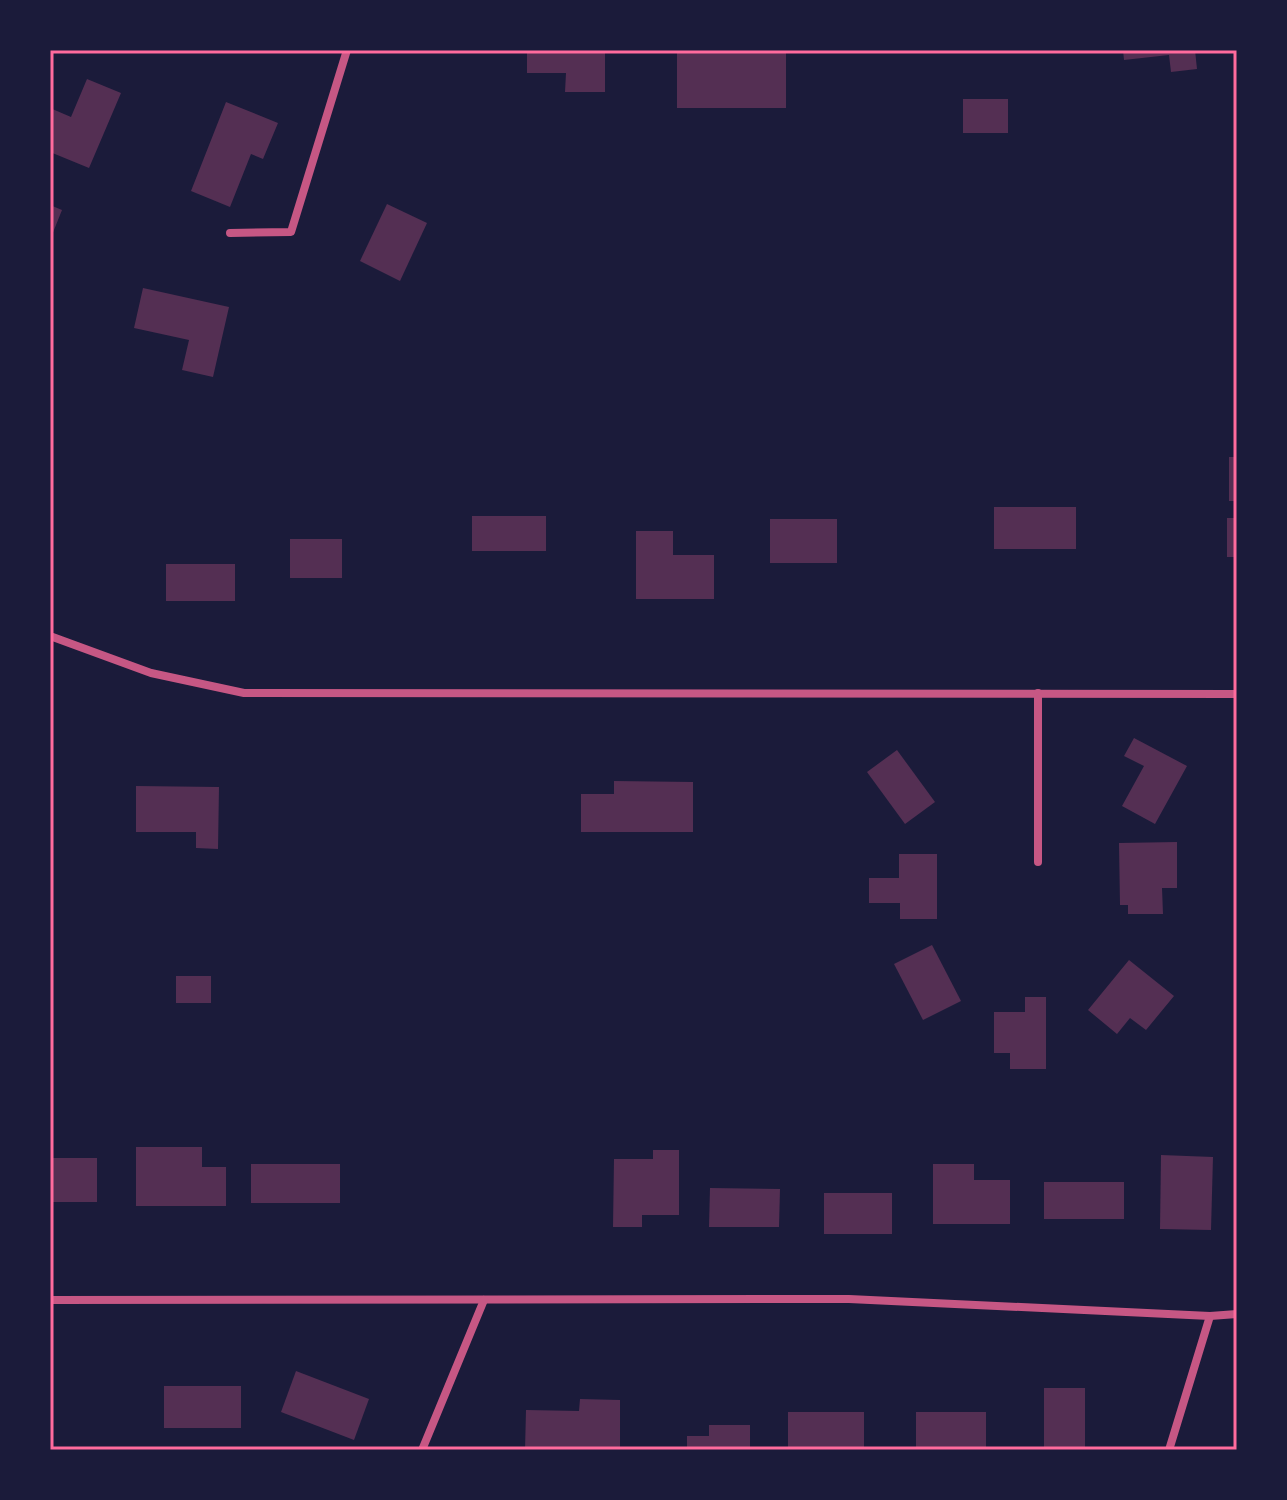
<svg xmlns="http://www.w3.org/2000/svg" width="1287" height="1500" viewBox="0 0 1287 1500" font-family="'Source Serif 4',serif">
	<style>
		.building { fill: #542f53 }
		.lines { fill: none; stroke-linecap: round; stroke-linejoin: round }
		.minor { stroke: #c65784; stroke-width: 8 }
		.neatline { fill: none; stroke: #ff6b9d; stroke-width: 3 }
	</style>
	<rect width="100%" height="100%" fill="#1b1b3a"/>
	<g class="building">
		<polygon points="527,50 605,50 605,92 565,92 566,73 527,73"/>
		<rect x="677" y="50" width="109" height="58"/>
		<polygon points="1123,50 1195,50 1197,69 1171,72 1169,55 1124,60"/>
		<polygon points="87,79 121,93 89,168 50,152 50,108 71,117"/>
		<rect x="963" y="99" width="45" height="34"/>
		<polygon points="226,102 278,123 263,159 251,154 230,207 191,191"/>
		<polygon points="387,204 427,223 400,281 360,261"/>
		<polygon points="50,205 62,210 50,240"/>
		<polygon points="143,288 229,307 213,377 182,370 189,340 134,328"/>
		<rect x="1229" y="457" width="8" height="44"/>
		<rect x="994" y="507" width="82" height="42"/>
		<rect x="472" y="516" width="74" height="35"/>
		<rect x="1227" y="518" width="10" height="39"/>
		<rect x="770" y="519" width="67" height="44"/>
		<polygon points="636,531 673,531 673,555 714,555 714,599 636,599"/>
		<rect x="290" y="539" width="52" height="39"/>
		<rect x="166" y="564" width="69" height="37"/>
		<polygon points="1134,738 1187,766 1155,824 1122,806 1144,766 1124,756"/>
		<polygon points="897,750 935,802 905,824 867,772"/>
		<polygon points="614,781 693,782 693,832 581,832 581,794 614,794"/>
		<polygon points="136,786 219,787 218,849 196,848 196,832 136,832"/>
		<polygon points="1177,842 1177,888 1162,888 1163,914 1128,914 1128,905 1120,905 1119,843"/>
		<polygon points="899,854 937,854 937,919 900,919 900,903 869,903 869,878 899,878"/>
		<polygon points="932,945 961,1001 923,1020 894,964"/>
		<polygon points="1129,960 1174,996 1146,1030 1130,1018 1117,1034 1088,1010"/>
		<rect x="176" y="976" width="35" height="27"/>
		<polygon points="1025,997 1046,997 1046,1069 1010,1069 1010,1053 994,1053 994,1012 1025,1012"/>
		<polygon points="136,1147 202,1147 202,1167 226,1167 226,1206 136,1206"/>
		<polygon points="653,1150 679,1150 679,1215 642,1215 642,1227 613,1227 614,1159 653,1159"/>
		<polygon points="1161,1155 1213,1157 1211,1230 1160,1229"/>
		<rect x="50" y="1158" width="47" height="44"/>
		<rect x="251" y="1164" width="89" height="39"/>
		<polygon points="933,1164 974,1164 974,1180 1010,1180 1010,1224 933,1224"/>
		<rect x="1044" y="1182" width="80" height="37"/>
		<polygon points="710,1188 780,1189 779,1227 709,1227"/>
		<rect x="824" y="1193" width="68" height="41"/>
		<polygon points="296,1371 369,1399 354,1440 281,1412"/>
		<rect x="164" y="1386" width="77" height="42"/>
		<rect x="1044" y="1388" width="41" height="60"/>
		<polygon points="580,1399 620,1400 620,1450 525,1450 526,1410 579,1411"/>
		<rect x="788" y="1412" width="76" height="38"/>
		<rect x="916" y="1412" width="70" height="38"/>
		<polygon points="709,1425 750,1425 750,1450 687,1450 687,1436 709,1436"/>
	</g>
	<g class="lines">
		<g class="minor">
			<polyline points="230,233 291,232 347,50"/>
			<polyline points="50,636 151,673 244,693 1237,694"/>
			<polyline points="1038,693 1038,862"/>
			<polyline points="50,1300 849,1299 1210,1316 1237,1314"/>
			<polyline points="422,1450 484,1300"/>
			<polyline points="1169,1450 1210,1316"/>
		</g>
	</g>
	<rect width="1287" height="1500" fill="none" stroke="#1b1b3a" stroke-width="104"/>
	<rect x="52" y="52" width="1183" height="1396" class="neatline"/>
</svg>
